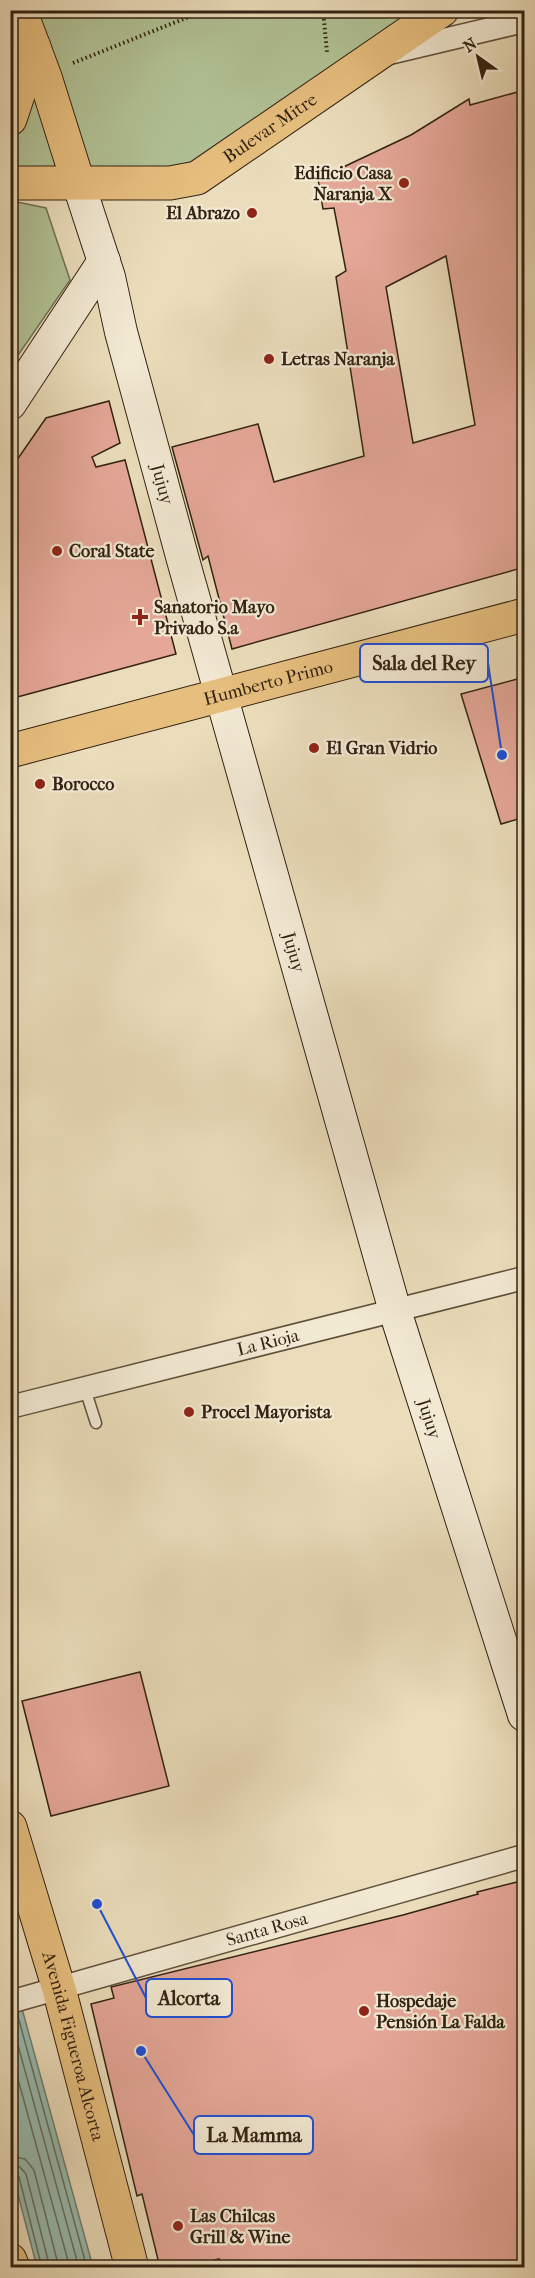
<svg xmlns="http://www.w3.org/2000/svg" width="535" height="2278" viewBox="0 0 535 2278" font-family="'IM FELL French Canon',serif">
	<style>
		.green { fill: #b1c295; stroke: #727254; stroke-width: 1.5 }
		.water { fill: #98bcb1; stroke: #6f7e71; stroke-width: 1.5 }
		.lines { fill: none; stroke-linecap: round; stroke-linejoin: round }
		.shore { stroke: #656f62; stroke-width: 1.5 }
		.building { fill: #e5a798; stroke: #322212; stroke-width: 1.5; fill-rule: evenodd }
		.lane-casing { stroke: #60513c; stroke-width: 13 }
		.street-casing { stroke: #60513c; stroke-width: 25 }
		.secondary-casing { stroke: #322212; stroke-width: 34 }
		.primary-casing { stroke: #322212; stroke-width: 35 }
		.path { stroke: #322212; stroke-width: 4; stroke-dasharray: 1.5 3; stroke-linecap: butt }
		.lane { stroke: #f2e9d3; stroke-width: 10 }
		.street { stroke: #f2e9d3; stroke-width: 22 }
		.secondary { stroke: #f2e9d3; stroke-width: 32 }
		.primary { stroke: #e6be7e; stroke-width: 33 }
		.poi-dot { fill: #8f2418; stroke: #f2e9d3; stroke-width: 2 }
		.labels { text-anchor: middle; stroke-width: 4.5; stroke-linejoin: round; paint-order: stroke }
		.street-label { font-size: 18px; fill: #322212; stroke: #f2e9d3 }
		.poi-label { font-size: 18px; font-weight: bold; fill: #322212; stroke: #f2e9d3; text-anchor: start }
		.leader { fill: none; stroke: #1d4ed8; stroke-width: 2 }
		.callout-dot { fill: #1d4ed8; stroke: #f2e9d3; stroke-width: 2 }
		.callout { fill: #f2e9d3; stroke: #1d4ed8; stroke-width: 2 }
		.callout-label { font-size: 20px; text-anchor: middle; font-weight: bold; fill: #322212 }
	</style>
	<rect width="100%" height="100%" fill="#ebddbb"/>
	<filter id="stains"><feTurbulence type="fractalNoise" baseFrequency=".00333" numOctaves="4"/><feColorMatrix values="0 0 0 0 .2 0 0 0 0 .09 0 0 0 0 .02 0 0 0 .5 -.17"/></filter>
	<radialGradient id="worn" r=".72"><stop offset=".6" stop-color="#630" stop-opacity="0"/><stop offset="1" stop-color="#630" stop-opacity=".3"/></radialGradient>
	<g class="green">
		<polygon points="10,11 442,11 197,178 11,183"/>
		<polygon points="17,202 46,208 70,280 14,361 10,359 10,205"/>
	</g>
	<polygon class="water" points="10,1965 93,2267 37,2267 11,2168"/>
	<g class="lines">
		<g class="shore">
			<polyline points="17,2013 87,2268"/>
			<polyline points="10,2016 79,2268"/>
			<polyline points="10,2050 70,2268"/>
			<polyline points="10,2156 25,2159 34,2170 59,2268"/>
			<polyline points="10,2165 20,2167 26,2174 50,2268"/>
			<polyline points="10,2172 16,2173 19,2177 42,2268"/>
		</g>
	</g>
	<g class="building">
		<path d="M525,90V567L232,649L208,556L203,560L172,447L258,424L274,482L364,456L336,277L346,271L334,208L323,209L318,179L411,135L469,99L470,105ZM446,256L475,425L413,443L386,287Z"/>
		<polygon points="109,401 120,443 92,457 96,467 125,460 176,654 10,699 10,470 46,418"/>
		<polygon points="525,677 525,817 501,824 461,694"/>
		<polygon points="140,1672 169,1786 51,1816 22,1701"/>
		<polygon points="525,1880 525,2268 221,2268 219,2259 185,2268 160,2268 142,2194 137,2196 91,2004 114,1998 111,1987 403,1915 478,1894 477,1892"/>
	</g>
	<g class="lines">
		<g class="lane-casing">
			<polyline id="lane" points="85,1389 96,1423"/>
		</g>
		<g class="street-casing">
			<g id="street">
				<polyline points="389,53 524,21"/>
				<path id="s1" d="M10,1407L524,1278"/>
				<path id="s2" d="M10,2002L524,1856"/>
			</g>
		</g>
		<g class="secondary-casing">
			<g id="secondary">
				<path id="s3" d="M78,182L109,277L121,332L183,560L395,1311L524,1715"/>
				<polyline points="10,404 104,261"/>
			</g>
		</g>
		<g class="primary-casing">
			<g id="primary">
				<polyline points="20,10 45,77 78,182"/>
				<polyline points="10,119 34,47"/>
				<path id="s4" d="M10,183H170L197,178L442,10"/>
				<path id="s5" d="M10,751L524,615"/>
				<path id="s6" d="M10,1827L59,1989L132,2268"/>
				<polyline points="10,2260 13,2268"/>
			</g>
		</g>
		<g class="path">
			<polyline points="323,10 327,52"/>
			<polyline points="73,63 206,10"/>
		</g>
		<use href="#lane" class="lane"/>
		<use href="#street" class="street"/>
		<use href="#secondary" class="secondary"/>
		<use href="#primary" class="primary"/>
	</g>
	<g class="poi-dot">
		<circle cx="404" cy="183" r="6"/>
		<circle cx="252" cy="213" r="6"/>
		<circle cx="269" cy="359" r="6"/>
		<circle cx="57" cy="551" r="6"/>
		<path d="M137 608h6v6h6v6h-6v6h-6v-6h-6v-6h6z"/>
		<circle cx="314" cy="748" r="6"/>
		<circle cx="40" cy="784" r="6"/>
		<circle cx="189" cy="1412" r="6"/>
		<circle cx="364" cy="2011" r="6"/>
		<circle cx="178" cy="2226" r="6"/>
	</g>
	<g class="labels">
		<g class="street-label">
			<text dy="6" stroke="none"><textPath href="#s4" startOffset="276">Bulevar Mitre</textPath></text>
			<text dy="6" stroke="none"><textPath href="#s3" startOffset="314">Jujuy</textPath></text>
			<text dy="6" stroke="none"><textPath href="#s5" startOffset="267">Humberto Primo</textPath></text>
			<text dy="6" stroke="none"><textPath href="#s3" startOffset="800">Jujuy</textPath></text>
			<text dy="6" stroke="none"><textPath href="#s1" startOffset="266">La Rioja</textPath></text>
			<text dy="6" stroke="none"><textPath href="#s3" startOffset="1286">Jujuy</textPath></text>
			<text dy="6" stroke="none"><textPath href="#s2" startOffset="267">Santa Rosa</textPath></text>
			<text dy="6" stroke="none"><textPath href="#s6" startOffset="228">Avenida Figueroa Alcorta</textPath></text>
		</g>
		<g class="poi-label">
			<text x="392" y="179" text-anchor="end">Edificio Casa<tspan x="392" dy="21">Naranja X</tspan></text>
			<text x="240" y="219" text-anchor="end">El Abrazo</text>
			<text x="281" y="365">Letras Naranja</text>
			<text x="69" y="557">Coral State</text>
			<text x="154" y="613">Sanatorio Mayo<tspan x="154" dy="21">Privado S.a</tspan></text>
			<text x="326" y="754">El Gran Vidrio</text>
			<text x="52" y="790">Borocco</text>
			<text x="201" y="1418">Procel Mayorista</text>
			<text x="376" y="2007">Hospedaje<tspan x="376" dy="21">Pensión La Falda</tspan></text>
			<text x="190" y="2222">Las Chilcas<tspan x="190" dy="21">Grill &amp; Wine</tspan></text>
		</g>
	</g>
	<path class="leader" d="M502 755L488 663M97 1904L146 1998M141 2051L194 2135"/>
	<g class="callout-dot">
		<circle cx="502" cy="755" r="6"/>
		<circle cx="97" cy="1904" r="6"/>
		<circle cx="141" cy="2051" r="6"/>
	</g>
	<g class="callout">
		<rect x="360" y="644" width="128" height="38" rx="6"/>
		<rect x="146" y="1979" width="86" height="38" rx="6"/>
		<rect x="194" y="2116" width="119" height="38" rx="6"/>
	</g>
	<g class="callout-label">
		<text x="424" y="670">Sala del Rey</text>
		<text x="189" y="2005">Alcorta</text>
		<text x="254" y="2142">La Mamma</text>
	</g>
	<rect width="535" height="2278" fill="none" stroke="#ebddbb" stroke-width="36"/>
	<rect x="12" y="12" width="511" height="2254" fill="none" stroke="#322212" stroke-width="3"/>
	<rect x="18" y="18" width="499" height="2242" fill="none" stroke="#322212" stroke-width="1.5"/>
	<g transform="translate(478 57) rotate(326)" stroke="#f2e9d3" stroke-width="4.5" paint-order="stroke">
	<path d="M0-4.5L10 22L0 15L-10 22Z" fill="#322212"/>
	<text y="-9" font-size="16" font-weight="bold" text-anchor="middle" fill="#322212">N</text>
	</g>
	<rect width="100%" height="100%" filter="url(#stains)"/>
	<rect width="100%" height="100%" fill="url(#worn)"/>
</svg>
